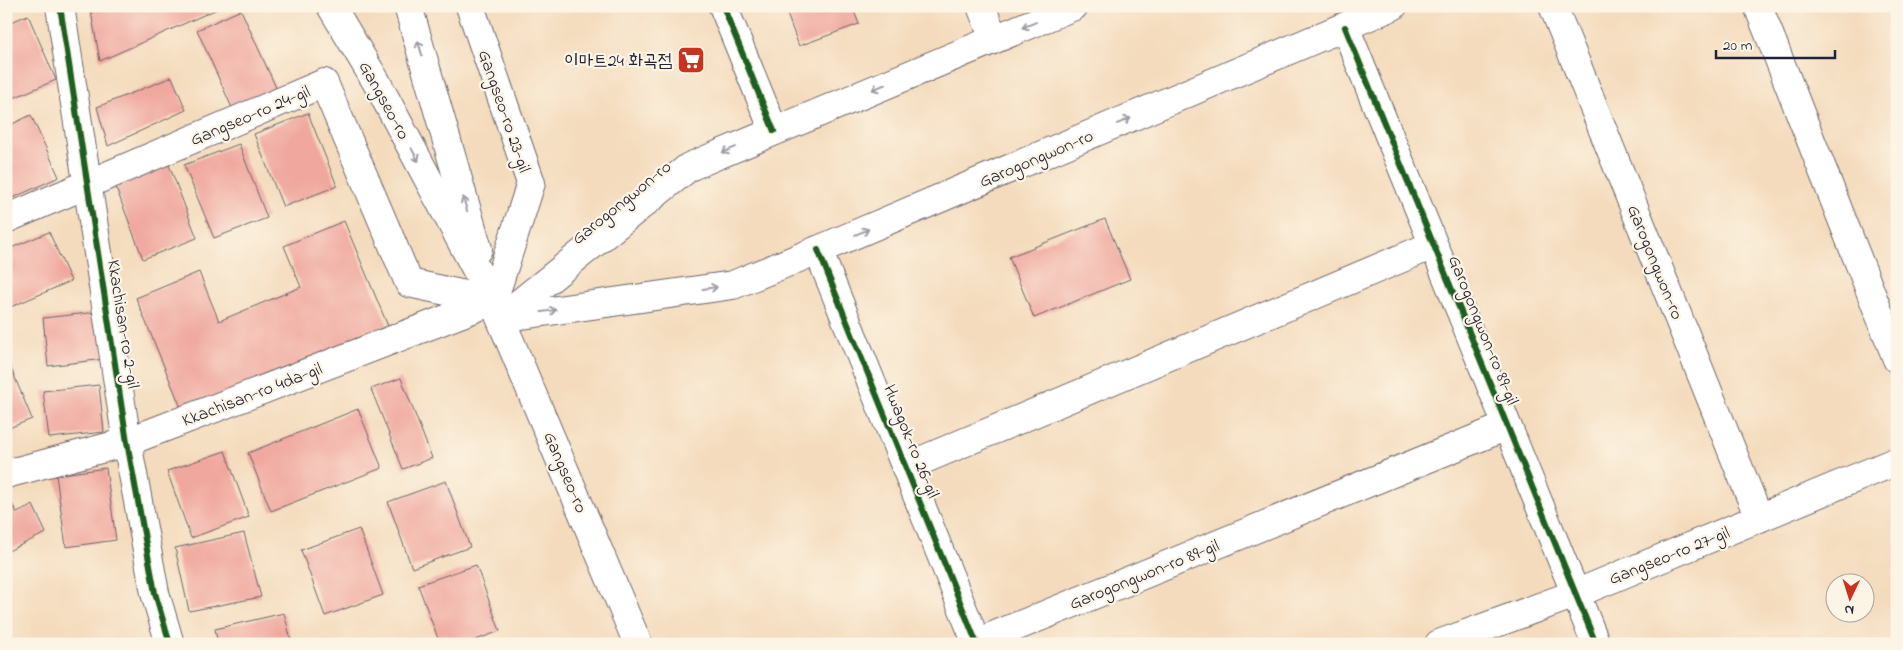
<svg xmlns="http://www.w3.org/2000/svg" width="1903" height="650" viewBox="0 0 1903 650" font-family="'Indie Flower','Poor Story',sans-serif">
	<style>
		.building { fill: #f0a79e }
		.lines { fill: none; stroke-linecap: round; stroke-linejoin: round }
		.minor-casing { stroke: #6c6368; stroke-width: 30 }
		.major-casing { stroke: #6c6368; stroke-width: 30 }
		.minor { stroke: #fff; stroke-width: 28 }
		.major { stroke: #fff; stroke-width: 28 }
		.cycleway-casing { stroke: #fcf5e5; stroke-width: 9 }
		.cycleway { stroke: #1b5e20; stroke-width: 6 }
		.oneway { stroke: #9c9ca7 }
		.labels { text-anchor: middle; stroke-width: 4.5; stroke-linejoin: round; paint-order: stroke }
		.poi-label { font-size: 18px; fill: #22223b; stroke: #fcf5e5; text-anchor: end }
		.street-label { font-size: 18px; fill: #22223b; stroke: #fcf5e5 }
	</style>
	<rect width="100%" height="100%" fill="#fcf5e5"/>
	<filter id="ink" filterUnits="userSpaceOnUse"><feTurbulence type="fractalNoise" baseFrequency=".02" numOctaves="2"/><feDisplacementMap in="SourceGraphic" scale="10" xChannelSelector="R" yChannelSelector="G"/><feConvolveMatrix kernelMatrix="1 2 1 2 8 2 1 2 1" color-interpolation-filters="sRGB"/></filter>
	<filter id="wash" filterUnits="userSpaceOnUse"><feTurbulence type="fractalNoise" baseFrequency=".0096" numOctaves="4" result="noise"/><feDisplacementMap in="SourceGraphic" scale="20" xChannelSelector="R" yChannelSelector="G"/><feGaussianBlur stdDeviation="1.12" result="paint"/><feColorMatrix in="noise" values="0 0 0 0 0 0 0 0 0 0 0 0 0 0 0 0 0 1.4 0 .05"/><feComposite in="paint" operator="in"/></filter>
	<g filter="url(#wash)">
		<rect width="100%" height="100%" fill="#f4dbbd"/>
		<g id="blocks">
			<g class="building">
				<polygon points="90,6 224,6 100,61"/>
				<polygon points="784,6 852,6 859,24 799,46"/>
				<polygon points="241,10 277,90 233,110 197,30"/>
				<polygon points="28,15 56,80 6,101 6,24"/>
				<polygon points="172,77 186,110 108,146 97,107"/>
				<polygon points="308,113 337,186 283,207 254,134"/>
				<polygon points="31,115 59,177 6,201 6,127"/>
				<polygon points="239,144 267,218 214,238 184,165"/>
				<polygon points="169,165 197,238 143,259 115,185"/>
				<polygon points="1105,219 1130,279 1034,318 1009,257"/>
				<polygon points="344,221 390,331 184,415 136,298 199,272 219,321 301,287 284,246"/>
				<polygon points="49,232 71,281 6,309 6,250"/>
				<polygon points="98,312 104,359 48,366 43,318"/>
				<polygon points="6,356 32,419 6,429"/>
				<polygon points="401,378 432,458 403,469 371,389"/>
				<polygon points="99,385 104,432 49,438 43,391"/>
				<polygon points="358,409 382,468 271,511 248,453"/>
				<polygon points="225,451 249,517 191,538 167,471"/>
				<polygon points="106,468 116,540 66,547 56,475"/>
				<polygon points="446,481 470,547 412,568 388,502"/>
				<polygon points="6,493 17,513 33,505 46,533 6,552"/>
				<polygon points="359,529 383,595 325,616 301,550"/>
				<polygon points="244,533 261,597 189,611 175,548"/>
				<polygon points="476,565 500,631 465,644 440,644 418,585"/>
				<polygon points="284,613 292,644 218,644 215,629"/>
			</g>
		</g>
	</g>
	<g filter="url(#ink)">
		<use href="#blocks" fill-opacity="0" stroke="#6c6368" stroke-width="1"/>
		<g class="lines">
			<g class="minor-casing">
				<g id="minor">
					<polyline points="60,6 127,442 155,593 170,644"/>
					<polyline points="470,6 531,183 493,301"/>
					<polyline points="723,6 774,131"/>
					<polyline points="981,6 994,39"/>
					<polyline points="1553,6 1759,518"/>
					<polyline points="1758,6 1897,359"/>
					<polyline points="1345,27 1596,644"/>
					<polyline points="6,219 324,83 409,283 493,301"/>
					<polyline points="818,250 977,644"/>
					<polyline points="906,467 1433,245"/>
					<polyline points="6,474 127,442 493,301"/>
					<polyline points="976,643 1507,426"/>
					<polyline points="1439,644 1575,594 1897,461"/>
				</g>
			</g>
			<g class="major-casing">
				<g id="major">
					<polyline points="331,6 377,83 493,301 638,644"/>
					<polyline points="408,6 478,249"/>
					<polyline points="501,318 733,285 818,250 1393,6"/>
					<polyline points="501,318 689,167 1074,6"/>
				</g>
			</g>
			<use href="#minor" class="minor"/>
			<use href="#major" class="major"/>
			<g class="cycleway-casing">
				<g id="cycleway">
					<polyline points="60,6 127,442 155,593 170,644"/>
					<polyline points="723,6 774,131"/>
					<polyline points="1345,27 1596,644"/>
					<polyline points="818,250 977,644"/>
				</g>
			</g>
			<use href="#cycleway" class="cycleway"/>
		</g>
		<defs><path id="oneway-shaft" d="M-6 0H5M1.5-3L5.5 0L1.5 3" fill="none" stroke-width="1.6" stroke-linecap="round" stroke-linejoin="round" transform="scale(1.25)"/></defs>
		<g class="oneway">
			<use href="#oneway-shaft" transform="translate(1029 25) rotate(157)"/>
			<use href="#oneway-shaft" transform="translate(420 48) rotate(-106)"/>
			<use href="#oneway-shaft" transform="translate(879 87) rotate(157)"/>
			<use href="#oneway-shaft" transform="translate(1124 121) rotate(-23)"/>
			<use href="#oneway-shaft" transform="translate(729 150) rotate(157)"/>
			<use href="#oneway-shaft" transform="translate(415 155) rotate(62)"/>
			<use href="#oneway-shaft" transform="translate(465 204) rotate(-106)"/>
			<use href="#oneway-shaft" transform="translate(862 232) rotate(-23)"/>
			<use href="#oneway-shaft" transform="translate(710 288) rotate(-8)"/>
			<use href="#oneway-shaft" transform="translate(549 311) rotate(-8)"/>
		</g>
	</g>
	<defs>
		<g id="supermarket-square" transform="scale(1.4375)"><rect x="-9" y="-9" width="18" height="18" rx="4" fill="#c8321e" stroke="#fcf5e5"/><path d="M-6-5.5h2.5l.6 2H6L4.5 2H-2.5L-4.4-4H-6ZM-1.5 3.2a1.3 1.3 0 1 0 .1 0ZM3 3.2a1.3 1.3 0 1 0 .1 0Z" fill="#fff"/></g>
	</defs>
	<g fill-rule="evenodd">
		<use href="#supermarket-square" x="691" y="60"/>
	</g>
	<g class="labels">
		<g class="poi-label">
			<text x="672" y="66">이마트24 화곡점</text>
		</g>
		<g class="street-label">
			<text transform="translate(385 100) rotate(61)" y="6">Gangseo-ro</text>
			<text transform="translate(505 111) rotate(71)" y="6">Gangseo-ro 23-gil</text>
			<text transform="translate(250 115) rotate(-23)" y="6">Gangseo-ro 24-gil</text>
			<text transform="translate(1036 158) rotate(-23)" y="6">Garogongwon-ro</text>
			<text transform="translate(621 202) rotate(-39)" y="6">Garogongwon-ro</text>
			<text transform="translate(1656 262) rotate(68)" y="6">Garogongwon-ro</text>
			<text transform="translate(124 324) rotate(81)" y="6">Kkachisan-ro 2-gil</text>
			<text transform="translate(1484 330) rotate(68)" y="6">Garogongwon-ro 89-gil</text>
			<text transform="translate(252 394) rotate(-21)" y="6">Kkachisan-ro 4da-gil</text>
			<text transform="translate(912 441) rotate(68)" y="6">Hwagok-ro 26-gil</text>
			<text transform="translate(566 472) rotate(67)" y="6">Gangseo-ro</text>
			<text transform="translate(1669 555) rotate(-22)" y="6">Gangseo-ro 27-gil</text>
			<text transform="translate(1144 574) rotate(-22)" y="6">Garogongwon-ro 89-gil</text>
		</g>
	</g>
	<rect width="1903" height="650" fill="none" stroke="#fcf5e5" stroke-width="25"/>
	<g transform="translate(1850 598) rotate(184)"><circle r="24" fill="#fcf5e5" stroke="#a5a1a1"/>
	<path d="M0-4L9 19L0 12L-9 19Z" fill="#c8321e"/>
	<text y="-8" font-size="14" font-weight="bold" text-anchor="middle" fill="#22223b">N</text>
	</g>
	<path d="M1716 50v8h119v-8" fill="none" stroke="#22223b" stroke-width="2.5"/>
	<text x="1723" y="50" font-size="15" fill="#22223b" stroke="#fcf5e5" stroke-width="4" paint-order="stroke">20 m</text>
</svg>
